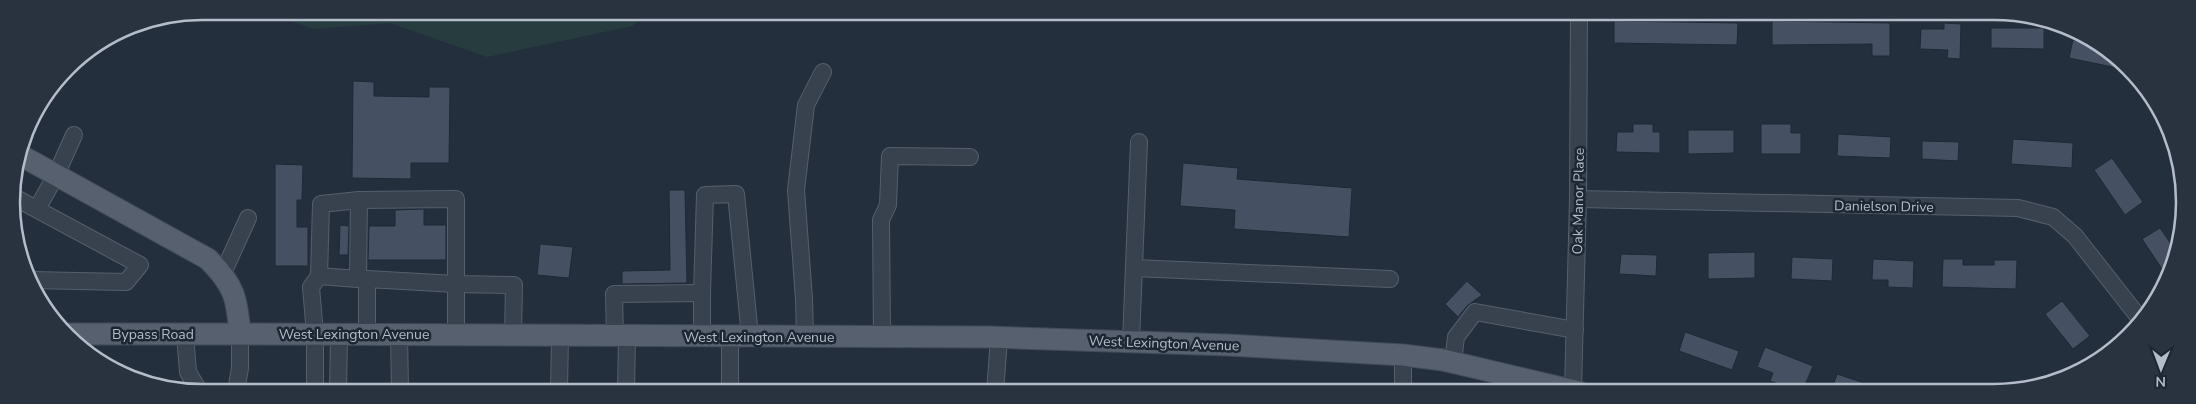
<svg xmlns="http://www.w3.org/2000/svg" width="2196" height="404" viewBox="0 0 2196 404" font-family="'Nunito Sans',sans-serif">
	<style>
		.green { fill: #263c3f }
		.building { fill: #455162; stroke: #1f2835 }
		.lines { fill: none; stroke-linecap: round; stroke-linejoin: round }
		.minor-casing { stroke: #565f6c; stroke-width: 18 }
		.major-casing { stroke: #414a57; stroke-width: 23 }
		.minor { stroke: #38414e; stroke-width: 16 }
		.major { stroke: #56606e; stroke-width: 21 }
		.labels { text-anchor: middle; stroke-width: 5; stroke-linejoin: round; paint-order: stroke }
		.street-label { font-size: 14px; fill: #b4bcc9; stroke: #1d2633 }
		.rim { fill: none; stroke: #b4bcc9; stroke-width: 2.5 }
	</style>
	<rect width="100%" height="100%" fill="#242f3e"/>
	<polygon class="green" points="262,11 651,12 632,26 487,57 390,23 314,29"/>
	<g class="building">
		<polygon points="1614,21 1738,23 1737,45 1614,43"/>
		<polygon points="1772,21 1890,23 1890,56 1872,56 1872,44 1772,45"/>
		<polygon points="1944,23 1961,24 1960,59 1947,58 1948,50 1920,49 1921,29 1944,29"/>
		<polygon points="1991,28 2044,28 2044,49 1991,48"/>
		<polygon points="2073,40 2098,44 2127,70 2069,58"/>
		<polygon points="353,81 374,82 374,96 429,97 429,87 450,87 449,163 411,163 411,179 352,178"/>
		<polygon points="1633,124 1653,124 1653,132 1660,132 1660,153 1616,152 1617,132 1633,132"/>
		<polygon points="1761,124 1791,124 1791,133 1801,133 1801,154 1761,154"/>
		<polygon points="1688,130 1734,130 1734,153 1688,154"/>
		<polygon points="1838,134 1891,137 1890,158 1837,156"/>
		<polygon points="2013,139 2073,143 2072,168 2011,164"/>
		<polygon points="1922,141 1959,142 1958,161 1922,159"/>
		<polygon points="2112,158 2143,202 2125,215 2094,170"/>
		<polygon points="1183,163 1238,168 1237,179 1352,188 1349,237 1234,229 1235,210 1180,206"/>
		<polygon points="275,164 303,165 302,200 297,200 297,227 308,227 308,266 275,266"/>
		<polygon points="669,190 685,190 687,283 622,284 622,271 670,270"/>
		<polygon points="424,209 424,225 446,225 446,260 368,260 369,226 395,226 395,210"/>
		<polygon points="340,225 349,226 348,255 339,255"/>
		<polygon points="2160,228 2176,251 2168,278 2142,239"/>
		<polygon points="540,244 573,247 569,278 537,275"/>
		<polygon points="1755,252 1755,278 1708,279 1708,253"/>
		<polygon points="1621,254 1657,255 1656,276 1619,274"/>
		<polygon points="1792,257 1833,259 1832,281 1791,279"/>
		<polygon points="1873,259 1914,261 1913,288 1888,287 1888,280 1872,280"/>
		<polygon points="1943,259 1963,259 1963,265 1994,265 1994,260 2017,260 2016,289 1942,287"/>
		<polygon points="1467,281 1482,295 1467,306 1458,317 1445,304"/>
		<polygon points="2062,301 2090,336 2073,349 2045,314"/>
		<polygon points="1685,332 1739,351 1732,370 1679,351"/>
		<polygon points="1765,347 1813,366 1802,392 1770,381 1773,373 1757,367"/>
		<polygon points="1837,374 1885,390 1884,392 1831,392"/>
	</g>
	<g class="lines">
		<g class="minor-casing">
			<g id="minor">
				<polyline points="12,196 140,265 126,282 31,280"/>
				<polyline points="1578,199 2018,208 2053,217 2075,236 2141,320"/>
				<polyline points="37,209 56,175 74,135"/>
				<polyline points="1134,268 1390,279"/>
				<polyline points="223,273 248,218"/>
				<polyline points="319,276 321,204 359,200"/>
				<polyline points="367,279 358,279 359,200 456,199 456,284 514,285 513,335"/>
				<polyline points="702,293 705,195 736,194 750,336"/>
				<polyline points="185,334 188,372 199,391"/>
				<polyline points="367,334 367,279 456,284 456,335"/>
				<polyline points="399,334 400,391"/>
				<polyline points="615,336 614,294 702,293 702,336"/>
				<polyline points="730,336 730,392"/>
				<polyline points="805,337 804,299 796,190 806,105 823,72"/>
				<polyline points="882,337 881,220 888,205 890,156 970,157"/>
				<polyline points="1131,341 1139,142"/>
				<polyline points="1453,362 1456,337 1475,312 1575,330"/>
				<polyline points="1573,390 1578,199 1579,12"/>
				<polyline points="236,391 240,368 240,334"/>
				<polyline points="315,391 315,334 311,287 319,276 358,279"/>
				<polyline points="338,391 339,335"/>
				<polyline points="559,391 560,335"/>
				<polyline points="626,391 627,336"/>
				<polyline points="995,392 999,338"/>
				<polyline points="1403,392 1403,355"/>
			</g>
		</g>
		<g class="major-casing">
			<g id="major">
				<path d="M20,155L208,259C234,285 237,297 240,334L988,337L1228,345L1403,355L1443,360L1579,392"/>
				<polyline points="67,334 240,334"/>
			</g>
		</g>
		<use href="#minor" class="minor"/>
		<use href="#major" class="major"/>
	</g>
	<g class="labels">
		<g class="street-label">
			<text transform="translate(1578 201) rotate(-89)" y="5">Oak Manor Place</text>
			<text transform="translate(1884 206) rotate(1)" y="5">Danielson Drive</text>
			<text x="153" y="339">Bypass Road</text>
			<text x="354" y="339">West Lexington Avenue</text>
			<text x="759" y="342">West Lexington Avenue</text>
			<text transform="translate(1164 343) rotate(2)" y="5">West Lexington Avenue</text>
		</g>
	</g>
	<path d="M0 0H2196V404H0ZM202 20H1994A182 182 0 0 1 2176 202V202A182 182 0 0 1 1994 384H202A182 182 0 0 1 20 202V202A182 182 0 0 1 202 20Z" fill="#29323f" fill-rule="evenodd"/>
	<path class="rim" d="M202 20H1994A182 182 0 0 1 2176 202V202A182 182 0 0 1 1994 384H202A182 182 0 0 1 20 202V202A182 182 0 0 1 202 20Z"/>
	<g transform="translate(2161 369) rotate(181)" stroke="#1d2633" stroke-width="4" paint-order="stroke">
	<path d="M0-4L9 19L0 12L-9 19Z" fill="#b4bcc9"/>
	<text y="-8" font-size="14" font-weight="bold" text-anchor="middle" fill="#b4bcc9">N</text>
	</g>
</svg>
